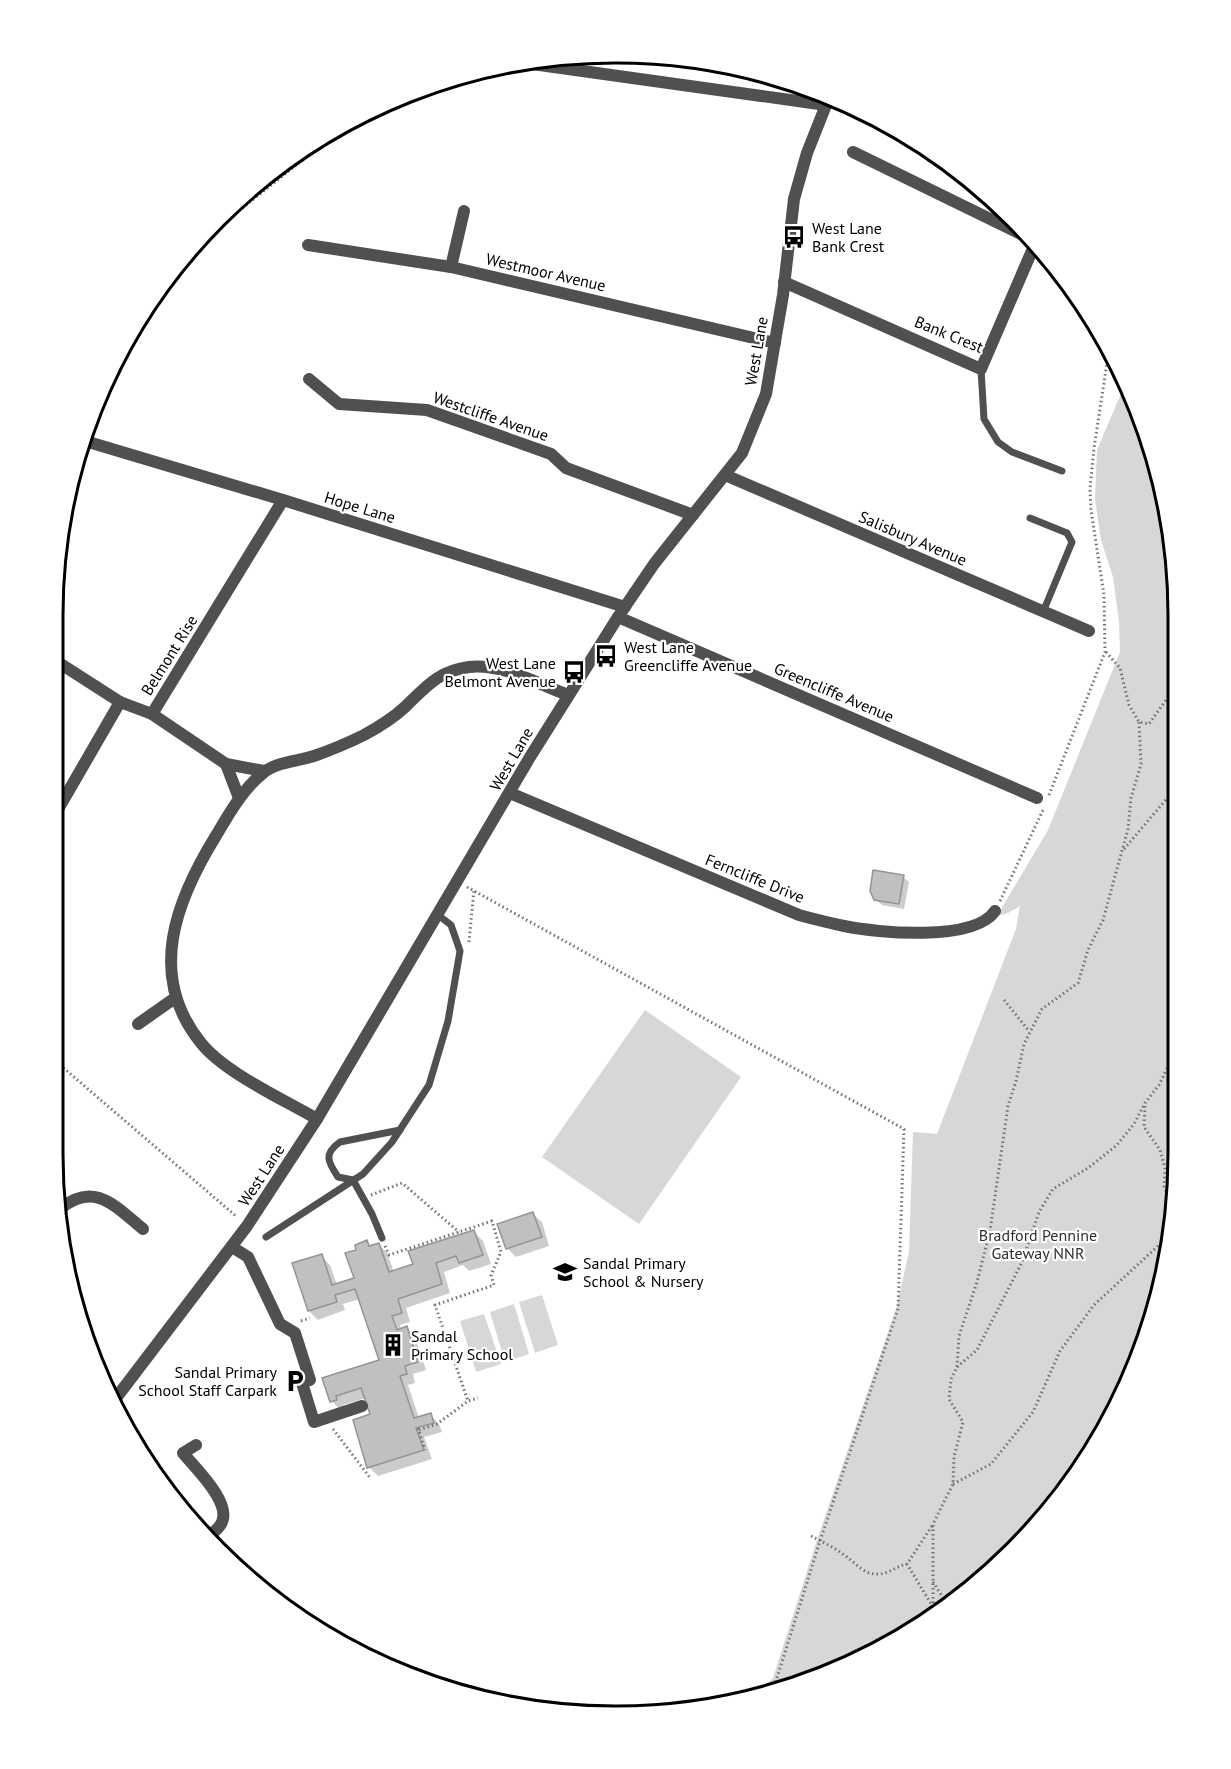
<svg xmlns="http://www.w3.org/2000/svg" width="1231" height="1769" viewBox="0 0 1231 1769" font-family="'PT Sans',sans-serif">
	<style>
		.green { fill: #d7d7d7 }
		.shadow { fill: #0003 }
		.building { fill: #c0c0c0; stroke: #949494; stroke-width: 1.5 }
		.lines { fill: none; stroke-linecap: round; stroke-linejoin: round }
		.path { stroke: #727272; stroke-width: 3; stroke-dasharray: 1.5 3; stroke-linecap: butt }
		.service { stroke: #505050; stroke-width: 7 }
		.minor { stroke: #505050; stroke-width: 12 }
		.tertiary { stroke: #505050; stroke-width: 12 }
		.labels { text-anchor: middle; stroke-width: 4.5; stroke-linejoin: round; paint-order: stroke }
		.poi-label { font-size: 16px; fill: #000; stroke: #fff; text-anchor: start }
		.street-label { font-size: 16px; fill: #000; stroke: #fff }
		.park-label { font-size: 16px; fill: #2e2e2e; stroke: #fff }
		.rim { fill: none; stroke: #000; stroke-width: 3 }
	</style>
	<rect width="100%" height="100%" fill="#fff"/>
	<g class="green">
		<polygon points="1126,382 1168,506 1178,615 1178,1153 1168,1264 1136,1369 1083,1467 1013,1552 865,1658 757,1695 773,1678 817,1540 896,1309 909,1252 913,1132 937,1134 1016,929 1020,906 1008,913 997,916 1048,830 1120,652 1119,622 1113,577 1101,540 1095,499 1097,450"/>
		<polygon points="645,1010 741,1077 639,1224 542,1157"/>
		<polygon points="542,1295 558,1345 535,1353 519,1302"/>
		<polygon points="514,1304 529,1354 505,1362 490,1312"/>
		<polygon points="484,1314 501,1364 476,1372 460,1321"/>
	</g>
	<g class="shadow">
		<polygon points="903,877 909,882 904,909 882,905 875,899"/>
		<polygon points="533,1214 542,1222 549,1246 516,1257 507,1248"/>
		<polygon points="474,1232 483,1241 491,1264 469,1271 463,1265 444,1272 450,1293 406,1308 410,1322 400,1325 401,1329 406,1328 415,1337 426,1370 413,1374 415,1383 408,1385 419,1418 430,1415 439,1424 442,1432 424,1437 432,1459 378,1476 369,1467 372,1415 366,1398 343,1405 345,1409 340,1410 332,1401 324,1379 381,1361 360,1299 343,1304 345,1310 318,1320 309,1311 294,1264 321,1256 330,1265 337,1285 356,1279 358,1251 366,1242 371,1247 379,1244 387,1253 394,1272 415,1265"/>
	</g>
	<g class="building">
		<polygon points="873,870 904,875 899,904 874,900 870,891"/>
		<polygon points="533,1212 542,1237 506,1249 497,1224"/>
		<polygon points="474,1230 483,1255 459,1263 456,1256 436,1263 442,1284 398,1299 402,1313 392,1316 397,1330 407,1326 418,1362 405,1366 407,1374 400,1376 414,1418 431,1413 434,1423 416,1428 424,1450 367,1468 353,1420 370,1414 361,1388 336,1396 337,1400 330,1402 322,1378 379,1360 355,1289 335,1295 337,1302 308,1311 292,1263 322,1254 332,1285 354,1278 345,1253 356,1250 355,1245 367,1240 369,1246 379,1243 389,1272 413,1264 408,1251"/>
	</g>
	<g class="lines">
		<g class="path">
			<polyline points="200,242 350,122"/>
			<polyline points="1106,652 1120,668 1129,705 1139,722 1149,724 1178,683 1178,685"/>
			<polyline points="1049,795 1105,652 1104,595 1091,510 1090,489 1094,448 1109,350"/>
			<polyline points="1124,849 1175,789 1178,788"/>
			<polyline points="467,887 904,1129 898,1309 820,1541 776,1681 766,1692"/>
			<polyline points="1000,901 1043,810"/>
			<polyline points="469,942 474,890"/>
			<polyline points="1004,1000 1029,1031"/>
			<polyline points="53,1059 237,1217"/>
			<polyline points="1145,1106 1144,1127 1160,1150 1165,1168 1164,1188 1171,1198 1170,1210 1173,1212"/>
			<polyline points="371,1195 402,1183 459,1232"/>
			<polyline points="385,1246 389,1255 492,1221 501,1252 491,1275 494,1285 435,1305 468,1401"/>
			<polyline points="301,1321 310,1318"/>
			<polyline points="957,1367 977,1350 1022,1262 1039,1212 1053,1189 1088,1168 1116,1146 1134,1124 1145,1103 1159,1085 1178,1046"/>
			<polyline points="418,1428 425,1450"/>
			<polyline points="333,1429 371,1479"/>
			<polyline points="419,1430 437,1424 468,1401 478,1398"/>
			<polyline points="953,1484 991,1464 1033,1412 1060,1351 1094,1305 1171,1234"/>
			<polyline points="932,1526 907,1564 933,1607"/>
			<path d="M811,1536C822,1542 834,1547 844,1555C855,1562 863,1574 876,1574C888,1575 896,1566 907,1564"/>
			<polyline points="933,1582 945,1601"/>
			<polyline points="930,1611 933,1607 933,1524 953,1484 954,1457 963,1422 949,1399 951,1379 957,1367 959,1336 977,1282 990,1231 1008,1106 1016,1081 1024,1044 1042,1009 1078,983 1088,950 1103,920 1128,829 1131,798 1141,764 1139,722"/>
		</g>
		<g class="service">
			<polyline points="981,369 984,419 998,442 1012,452 1062,471"/>
			<polyline points="1030,518 1067,533 1072,542 1043,612"/>
			<polyline points="266,1237 363,1174 392,1142 429,1085 448,1021 460,951 451,925 438,915"/>
			<path d="M382,1238L372,1214L353,1180L338,1177C328,1162 323,1154 340,1142L400,1130"/>
		</g>
		<g class="minor">
			<polyline points="518,62 826,105"/>
			<polyline points="853,152 1029,238"/>
			<polyline points="308,245 451,267 775,343"/>
			<polyline points="451,267 464,211"/>
			<polyline points="784,282 981,369 1034,246"/>
			<polyline points="309,379 339,404 427,410 551,454 566,468 693,515"/>
			<polyline points="85,441 283,500 625,607"/>
			<polyline points="725,475 1089,631"/>
			<polyline points="618,617 1037,798"/>
			<polyline points="53,659 120,702"/>
			<polyline points="152,714 226,764"/>
			<path d="M510,793L799,915C814,919 829,923 844,926C878,933 974,942 995,911"/>
			<polyline points="239,798 226,764 264,771"/>
			<polyline points="53,818 120,702 152,714 283,500"/>
			<polyline points="138,1024 175,998"/>
			<path d="M317,1119C283,1099 225,1073 201,1043C146,975 176,900 217,834C230,812 243,789 263,773C275,762 299,761 314,756C331,750 348,743 364,735C379,727 393,718 405,707C426,687 438,671 469,667C502,663 538,684 568,695"/>
			<path d="M60,1209C94,1180 116,1207 143,1229"/>
			<polyline points="232,1247 248,1257 280,1324 295,1333 310,1380 302,1383 314,1422 362,1406"/>
			<path d="M196,1445L183,1453C196,1469 231,1502 222,1522C220,1528 213,1532 209,1537"/>
		</g>
		<polyline class="tertiary" points="116,1398 247,1226 317,1119 530,757 618,617 654,564 742,453 766,394 783,295 794,199 807,153 830,95"/>
	</g>
	<defs>
		<g id="bus-bare" transform="scale(1.8)"><path d="M-5-6H5V4H4V6H2V4H-2V6H-4V4H-5ZM-3.5-4V0h7V-4ZM-3.5 1.2v1.5H-2V1.2ZM2 1.2v1.5H3.5V1.2Z" fill="#000" stroke="#fff" stroke-width="2.5" paint-order="stroke"/></g>
		<g id="school-bare" transform="scale(1.8)"><path d="M0-5L7-2L0 1L-7-2ZM-4 1L0 2.5L4 1V4Q0 6-4 4Z" fill="#000" stroke="#fff" stroke-width="2.5" paint-order="stroke"/></g>
		<g id="building-bare" transform="scale(1.8)"><path d="M-4-6H4V6H1V3H-1V6H-4ZM-2.5-4.3h1.7v1.8h-1.7ZM.8-4.3h1.7v1.8H.8ZM-2.5-1h1.7V.8h-1.7ZM.8-1h1.7V.8H.8Z" fill="#000" stroke="#fff" stroke-width="2.5" paint-order="stroke"/></g>
		<g id="parking-bare" transform="scale(1.8)"><path d="M-3.5-5.5H1a3.5 3.5 0 0 1 0 7H-1V5.5H-3.5ZM-1-3.4V-.6H.8a1.4 1.4 0 0 0 0-2.8Z" fill="#000" stroke="#fff" stroke-width="2.5" paint-order="stroke"/></g>
	</defs>
	<g fill-rule="evenodd">
		<use href="#bus-bare" x="794" y="237"/>
		<use href="#bus-bare" x="606" y="656"/>
		<use href="#bus-bare" x="574" y="672"/>
		<use href="#school-bare" x="565" y="1272"/>
		<use href="#building-bare" x="393" y="1345"/>
		<use href="#parking-bare" x="295" y="1381"/>
	</g>
	<g class="labels">
		<g class="poi-label">
			<text x="812" y="234">West Lane<tspan x="812" dy="18">Bank Crest</tspan></text>
			<text x="624" y="653">West Lane<tspan x="624" dy="18">Greencliffe Avenue</tspan></text>
			<text x="556" y="669" text-anchor="end">West Lane<tspan x="556" dy="18">Belmont Avenue</tspan></text>
			<text x="583" y="1269">Sandal Primary<tspan x="583" dy="18">School &amp; Nursery</tspan></text>
			<text x="411" y="1342">Sandal<tspan x="411" dy="18">Primary School</tspan></text>
			<text x="277" y="1378" text-anchor="end">Sandal Primary<tspan x="277" dy="18">School Staff Carpark</tspan></text>
		</g>
		<g class="street-label">
			<text transform="translate(546 272) rotate(13)" y="6">Westmoor Avenue</text>
			<text transform="translate(949 334) rotate(22)" y="6">Bank Crest</text>
			<text transform="translate(756 351) rotate(-80)" y="6">West Lane</text>
			<text transform="translate(491 416) rotate(19)" y="6">Westcliffe Avenue</text>
			<text transform="translate(360 507) rotate(17)" y="6">Hope Lane</text>
			<text transform="translate(913 538) rotate(23)" y="6">Salisbury Avenue</text>
			<text transform="translate(169 655) rotate(-58)" y="6">Belmont Rise</text>
			<text transform="translate(834 692) rotate(23)" y="6">Greencliffe Avenue</text>
			<text transform="translate(511 759) rotate(-60)" y="6">West Lane</text>
			<text transform="translate(755 878) rotate(22)" y="6">Ferncliffe Drive</text>
			<text transform="translate(261 1175) rotate(-57)" y="6">West Lane</text>
		</g>
		<g class="park-label">
			<text x="1038" y="1241">Bradford Pennine<tspan x="1038" dy="18">Gateway NNR</tspan></text>
		</g>
	</g>
	<path d="M0 0H1231V1769H0ZM615 63H616A552 552 0 0 1 1168 615V1154A552 552 0 0 1 616 1706H615A552 552 0 0 1 63 1154V615A552 552 0 0 1 615 63Z" fill="#fff" fill-rule="evenodd"/>
	<path class="rim" d="M615 63H616A552 552 0 0 1 1168 615V1154A552 552 0 0 1 616 1706H615A552 552 0 0 1 63 1154V615A552 552 0 0 1 615 63Z"/>
</svg>
